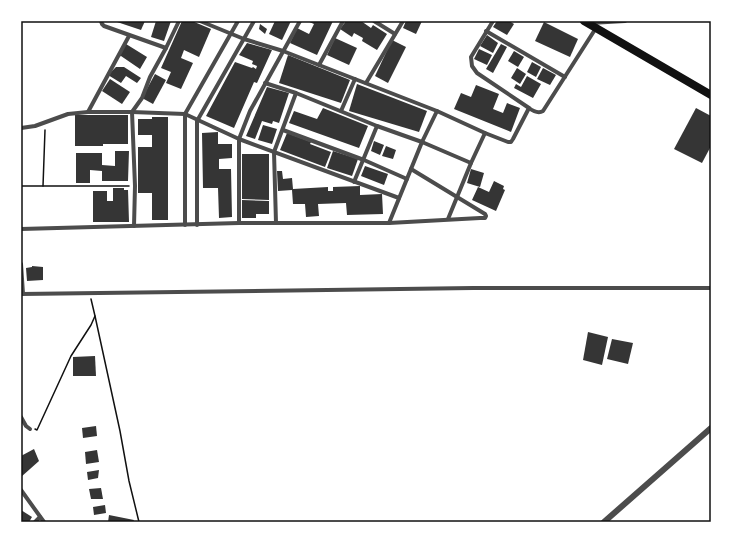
<svg xmlns="http://www.w3.org/2000/svg" width="732" height="543" viewBox="0 0 732 543" font-family="'DM Sans',sans-serif">
	<style>
		.building { fill: #353535 }
		.lines { fill: none; stroke-linecap: round; stroke-linejoin: round }
		.path { stroke: #111; stroke-width: 1.5 }
		.minor { stroke: #4c4c4c; stroke-width: 4 }
		.tertiary { stroke: #4c4c4c; stroke-width: 6 }
		.trunk { stroke: #111; stroke-width: 8 }
		.neatline { fill: none; stroke: #111; stroke-width: 1.5 }
	</style>
	<rect width="100%" height="100%" fill="#fff"/>
	<g class="building">
		<polygon points="114,21 145,21 141,30"/>
		<polygon points="156,21 171,21 164,41 151,37"/>
		<polygon points="182,21 192,21 211,29 199,57 184,50 181,58 193,63 181,89 166,83 171,72 161,68"/>
		<polygon points="275,21 291,21 282,40 269,34"/>
		<polygon points="307,21 333,21 317,55 290,43 297,28 309,34 314,24"/>
		<polygon points="346,21 361,21 371,28 373,25 387,34 377,50 362,41 363,38 354,33 352,37 340,29"/>
		<polygon points="406,21 422,21 416,34 403,28"/>
		<polygon points="497,21 509,21 514,24 507,35 493,27"/>
		<polygon points="544,22 578,39 570,57 535,41"/>
		<polygon points="260,24 267,29 265,34 259,29"/>
		<polygon points="487,35 498,43 493,53 480,46"/>
		<polygon points="335,38 357,48 349,65 327,55"/>
		<polygon points="392,40 406,47 388,83 375,76"/>
		<polygon points="247,43 272,50 257,83 254,82 234,128 206,116 235,62 252,68 253,67 256,69 257,66 252,64 253,61 239,55"/>
		<polygon points="126,44 147,57 140,69 121,56 118,57"/>
		<polygon points="501,44 507,47 493,73 486,69"/>
		<polygon points="479,49 492,55 487,65 474,59"/>
		<polygon points="514,51 524,57 518,67 508,61"/>
		<polygon points="288,55 350,80 341,103 279,83"/>
		<polygon points="532,62 541,67 536,77 527,72"/>
		<polygon points="116,67 124,67 141,78 137,83 126,76 121,83 108,75"/>
		<polygon points="517,68 526,74 520,84 511,78"/>
		<polygon points="543,68 556,75 550,85 537,79"/>
		<polygon points="155,74 166,80 153,104 142,98"/>
		<polygon points="527,76 541,84 533,98 514,88 516,84 521,87"/>
		<polygon points="110,79 130,92 122,104 102,91"/>
		<polygon points="357,84 427,111 419,132 349,111"/>
		<polygon points="476,85 499,94 493,109 503,113 507,103 520,108 511,132 454,109 461,93 471,97"/>
		<polygon points="267,87 289,93 279,123 273,121 272,124 262,121 255,139 246,136"/>
		<polygon points="323,108 368,126 359,148 289,123 294,111 317,119"/>
		<polygon points="696,108 711,116 711,146 702,163 674,149"/>
		<polygon points="75,115 128,115 128,144 103,144 103,146 75,146"/>
		<polygon points="152,117 168,117 168,220 152,220 152,193 138,193 138,147 152,147 152,135 138,135 138,119 152,119"/>
		<polygon points="263,125 277,129 272,144 258,140"/>
		<polygon points="218,132 218,144 232,144 232,158 219,159 219,169 231,169 232,217 219,218 218,188 203,188 202,133"/>
		<polygon points="287,133 311,142 310,144 331,152 325,167 280,150"/>
		<polygon points="374,141 384,145 380,155 371,151"/>
		<polygon points="386,146 396,150 393,159 382,156"/>
		<polygon points="115,151 129,151 128,181 102,181 102,171 90,170 90,183 76,183 76,153 102,153 102,165 115,166"/>
		<polygon points="333,151 358,159 352,176 327,168"/>
		<polygon points="242,154 269,154 269,200 242,199"/>
		<polygon points="365,166 388,174 384,185 361,176"/>
		<polygon points="471,169 484,173 480,187 467,183"/>
		<polygon points="277,171 282,171 283,179 292,178 293,189 328,187 328,191 333,191 333,187 360,186 360,195 382,194 383,214 347,215 346,203 318,204 319,216 306,217 305,204 293,204 292,190 278,191"/>
		<polygon points="494,181 504,186 503,189 505,190 496,211 472,200 478,187 489,192"/>
		<polygon points="113,188 124,188 124,190 128,190 129,222 93,222 93,191 107,191 107,201 113,201"/>
		<polygon points="242,200 269,201 269,214 256,214 256,218 242,218"/>
		<polygon points="32,266 43,267 43,280 27,281 26,268 32,267"/>
		<polygon points="588,332 608,337 602,365 583,360"/>
		<polygon points="612,339 633,343 628,364 607,359"/>
		<polygon points="95,356 96,376 73,376 73,357"/>
		<polygon points="96,426 97,436 83,438 82,428"/>
		<polygon points="34,449 39,461 21,477 21,456"/>
		<polygon points="97,450 99,462 86,464 85,452"/>
		<polygon points="99,470 98,478 88,480 87,472"/>
		<polygon points="101,488 103,499 91,499 89,489"/>
		<polygon points="105,505 106,513 94,515 93,507"/>
		<polygon points="21,510 32,517 29,522 21,522"/>
		<polygon points="109,515 134,520 133,522 108,522"/>
	</g>
	<g class="lines">
		<g class="path">
			<polyline points="21,186 129,186"/>
			<polyline points="43,186 45,130"/>
			<polyline points="95,316 120,431 129,481 139,522"/>
			<polyline points="35,429 37,430 71,356 91,325 95,316 91,299"/>
		</g>
		<g class="minor">
			<polyline points="101,21 102,24 104,26 166,48"/>
			<polyline points="200,21 244,39 283,51 437,111 485,133 508,142 511,142 513,139 529,108"/>
			<polyline points="374,21 395,34"/>
			<path d="M493,21L471,57L472,66L477,73L529,108C533,111 538,114 543,111L596,28"/>
			<polyline points="590,23 625,21"/>
			<polyline points="486,31 565,77"/>
			<polyline points="319,65 343,21"/>
			<polyline points="265,83 296,93 377,126 422,142 471,163"/>
			<polyline points="366,83 403,21"/>
			<polyline points="341,111 355,79"/>
			<polyline points="88,112 129,36"/>
			<polyline points="21,128 35,126 68,114 88,112 132,112 185,114 239,139 399,198"/>
			<polyline points="283,130 364,160 407,179"/>
			<polyline points="354,182 377,126"/>
			<polyline points="448,219 471,163 485,133"/>
			<polyline points="239,223 239,139 250,111 300,21"/>
			<polyline points="276,223 274,152 296,93"/>
			<polyline points="389,223 422,142 437,111"/>
			<polyline points="185,225 185,114 238,21"/>
			<polyline points="197,225 197,121 254,21"/>
			<polyline points="134,226 135,186 132,112 142,98 150,77 166,48 179,21"/>
			<polyline points="21,229 239,223 389,223 480,218 485,218 486,216 485,214 411,169"/>
			<polyline points="21,264 23,294"/>
			<polyline points="21,294 473,288 711,288"/>
			<polyline points="21,417 26,426 30,429"/>
			<polyline points="21,490 44,522"/>
			<polyline points="35,522 40,517"/>
		</g>
		<polyline class="tertiary" points="604,522 711,428"/>
		<polyline class="trunk" points="584,21 711,95"/>
	</g>
	<rect width="732" height="543" fill="none" stroke="#ffffff" stroke-width="44"/>
	<rect x="22" y="22" width="688" height="499" class="neatline"/>
</svg>
